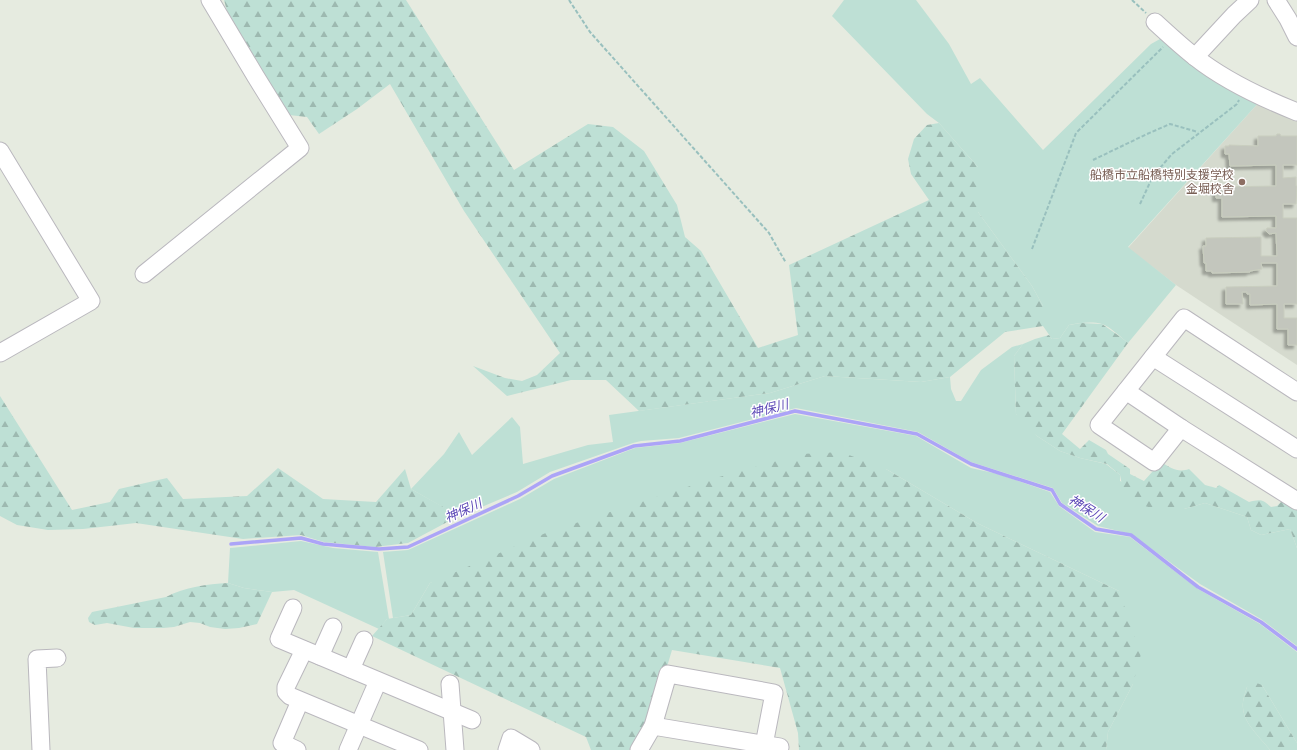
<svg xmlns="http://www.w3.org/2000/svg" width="1297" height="750" viewBox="0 0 1297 750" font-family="'Archivo Narrow','Noto Sans JP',sans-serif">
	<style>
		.education { fill: #d5dace }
		.green { fill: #bee0d5 }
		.forest { fill: url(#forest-firs) }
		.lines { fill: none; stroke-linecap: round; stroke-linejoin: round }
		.stream { stroke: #aca4f7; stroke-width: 3.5 }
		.building { fill: #c3c6bd; stroke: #c9cebf; filter: url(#shadow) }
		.minor-casing { stroke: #bab8be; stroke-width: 19 }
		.path { stroke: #99c0be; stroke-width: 2; stroke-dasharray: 4 2; stroke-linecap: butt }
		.minor { stroke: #fff; stroke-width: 17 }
		.education-dot { fill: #8d6e63; stroke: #fff; stroke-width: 1.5 }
		.labels { text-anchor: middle; stroke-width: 3; stroke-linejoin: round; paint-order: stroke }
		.education-label { font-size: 12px; fill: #785e54; stroke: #fff; text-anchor: end }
		.water-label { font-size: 13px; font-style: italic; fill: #5d4ab7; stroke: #fff }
	</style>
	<defs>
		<pattern id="forest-firs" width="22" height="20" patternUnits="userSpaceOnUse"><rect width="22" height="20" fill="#bee0d5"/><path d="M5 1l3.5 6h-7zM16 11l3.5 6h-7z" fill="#9db9b0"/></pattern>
		<filter id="shadow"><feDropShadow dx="-3.5" dy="3.5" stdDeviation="1" flood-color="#0004"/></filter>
	</defs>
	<rect width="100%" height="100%" fill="#e6ebe0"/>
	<polygon class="education" points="1261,100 1297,117 1297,365 1176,285 1128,248"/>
	<g class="green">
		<path d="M844,0H916L949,44L971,84L980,78L1043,150L1151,44L1160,39H1166L1261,100L1128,247L1176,285L1128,343C1122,338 1109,326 1102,324C1092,321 1079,323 1069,325L1060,338L1052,339L1043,326V306L1032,286L978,212V167L939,123L927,114L832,16Z"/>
		<polygon points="1023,344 1014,356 1016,414 1037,436 1060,451 1080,458 1106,464 1120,475 1120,481 1184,509 1205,503 1247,517 1251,530 1261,535 1290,529 1297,548 1297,646 1261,619 1200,584 1131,534 1098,526 1062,503 1053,488 971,462 918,432 796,408 679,438 641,441 633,443 550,472 517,492 451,520 453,513 411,489 444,454 459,432 472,455 512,417 520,427 523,464 588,445 613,442 609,415 770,393 825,376 921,382 950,377 951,389 956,401 961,401 981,370 1012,347"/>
		<path d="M795,414L916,436L971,468L998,474L1050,492L1059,506L1095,532L1130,537L1198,589L1260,624L1297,652V743L1262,685L1247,687C1245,693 1242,702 1243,708C1244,724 1261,738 1270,750H1106L1108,732L1133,684L1119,591L977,523L886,469L430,583L411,615L393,618L383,552L408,550L520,499L554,479L635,448L680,443Z"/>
		<polygon points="301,541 333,548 378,552 389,619 387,619 379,629 294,590 272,592 244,588 228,583 230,548"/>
	</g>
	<g class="forest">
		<polygon points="224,0 406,0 514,170 588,124 613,127 644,151 677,205 685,237 701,251 758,348 798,335 789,265 929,200 911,174 908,159 914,139 927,125 939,123 978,167 978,212 1032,286 1043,306 1043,326 1005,332 950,377 921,382 825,376 770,393 639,411 606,380 571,380 507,396 473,366 505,378 522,381 537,375 560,353 464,211 390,84 357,109 319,134 307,117 289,115 227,11"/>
		<path d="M1081,323L1102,324L1122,338L1128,343L1062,434L1080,449L1089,440L1106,450L1108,454L1130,469V474L1144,481L1161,462C1171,468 1178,473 1189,469L1205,485L1216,488L1219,485L1249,502C1259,499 1263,499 1271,507L1277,506L1282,501L1297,509V548L1290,529L1261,535L1251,530L1247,517L1205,503L1184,509H1156L1141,505L1123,490L1120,475L1107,464L1080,458L1060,451L1037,436L1023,425L1016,414L1014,356L1023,344L1035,339L1049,335L1052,339L1060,338L1069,325Z"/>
		<polygon points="0,396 72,510 110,502 119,489 167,478 183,499 247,496 278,468 323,499 376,502 405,469 411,489 454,513 451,520 408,543 375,547 324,542 301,535 243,539 136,523 83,529 48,530 17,525 0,516"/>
		<polygon points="841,452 886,469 977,523 1119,591 1141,654 1133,684 1108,732 1106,750 799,750 798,733 780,668 672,650 648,730 635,750 591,750 586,737 372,636 387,619 411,615 430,583 548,532 712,479 801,454"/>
		<path d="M228,583L244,588L272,592L257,624L239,628L225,629L210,627L200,623L190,622L174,627L163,628H134L107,623L95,625L89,622L88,618L92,612L166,597C185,587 207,584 228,583Z"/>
		<path d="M1254,682L1262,685L1297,743V750H1270C1261,738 1244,724 1243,708C1242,702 1245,693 1247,687Z"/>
	</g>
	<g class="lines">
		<polyline class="stream" points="231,544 301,538 323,544 334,545 379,549 408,547 518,496 552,476 634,446 680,441 795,411 917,434 971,464 1052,490 1060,504 1096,529 1131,535 1198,587 1261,622 1297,649"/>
	</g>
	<polygon class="building" points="1277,134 1280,134 1281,136 1297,136 1297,165 1283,165 1283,178 1296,177 1296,186 1297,186 1296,204 1283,204 1283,218 1297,218 1297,304 1284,304 1284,318 1297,318 1297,345 1288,345 1288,329 1277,329 1277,304 1250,305 1250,294 1247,294 1247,292 1242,292 1243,304 1226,304 1226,287 1277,286 1277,263 1261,263 1262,269 1250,271 1250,272 1212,273 1212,271 1206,271 1206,263 1204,263 1203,246 1206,246 1206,238 1261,237 1261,256 1277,256 1276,233 1269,234 1266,231 1267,228 1276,228 1276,216 1222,217 1222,198 1216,198 1216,187 1276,186 1276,165 1230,166 1229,154 1225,154 1225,146 1229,146 1229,145 1258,146 1258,136 1276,136"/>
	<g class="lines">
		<g class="minor-casing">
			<g id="minor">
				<polyline points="1276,0 1288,19 1297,37"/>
				<path d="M1155,22C1168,34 1181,46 1195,57C1224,80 1262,98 1297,112"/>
				<polyline points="1195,57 1234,15 1250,0"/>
				<polyline points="0,151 91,301 0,353"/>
				<polyline points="144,274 300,148 256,77 210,0"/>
				<polyline points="1153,357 1297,449"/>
				<polyline points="1126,391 1181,428 1297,501"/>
				<polyline points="1181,428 1154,462 1099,425 1184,318 1297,392"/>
				<polyline points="293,608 279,639 472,720"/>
				<polyline points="304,650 286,687 286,692 290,696 419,750"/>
				<polyline points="320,656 333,627"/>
				<polyline points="351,669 364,640"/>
				<polyline points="450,684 455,750"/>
				<polyline points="653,726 780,747 779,750"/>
				<polyline points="41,750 37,659 57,658"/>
				<polyline points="297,750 282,743 300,701"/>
				<polyline points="348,750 378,681"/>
				<polyline points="507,750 511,738 531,750"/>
				<polyline points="639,750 653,726 668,674 774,693 764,745"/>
			</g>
		</g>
		<g class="path">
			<polyline points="569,0 590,32 769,233 786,263"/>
			<polyline points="1132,0 1146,13"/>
			<polyline points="1093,160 1147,134 1170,124 1198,132"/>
			<polyline points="1140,204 1153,176 1172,154 1237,104 1239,100"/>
			<polyline points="1032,249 1076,133 1163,47"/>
		</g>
		<use href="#minor" class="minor"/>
	</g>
	<circle class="education-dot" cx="1242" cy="182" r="4"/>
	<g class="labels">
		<g class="education-label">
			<text x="1234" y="179">船橋市立船橋特別支援学校<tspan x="1234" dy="14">金堀校舎</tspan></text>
		</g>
		<g class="water-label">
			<text transform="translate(769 408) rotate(-14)" y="5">神保川</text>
			<text transform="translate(1087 508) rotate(32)" y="5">神保川</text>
			<text transform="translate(463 510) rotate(-24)" y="5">神保川</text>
		</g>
	</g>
</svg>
